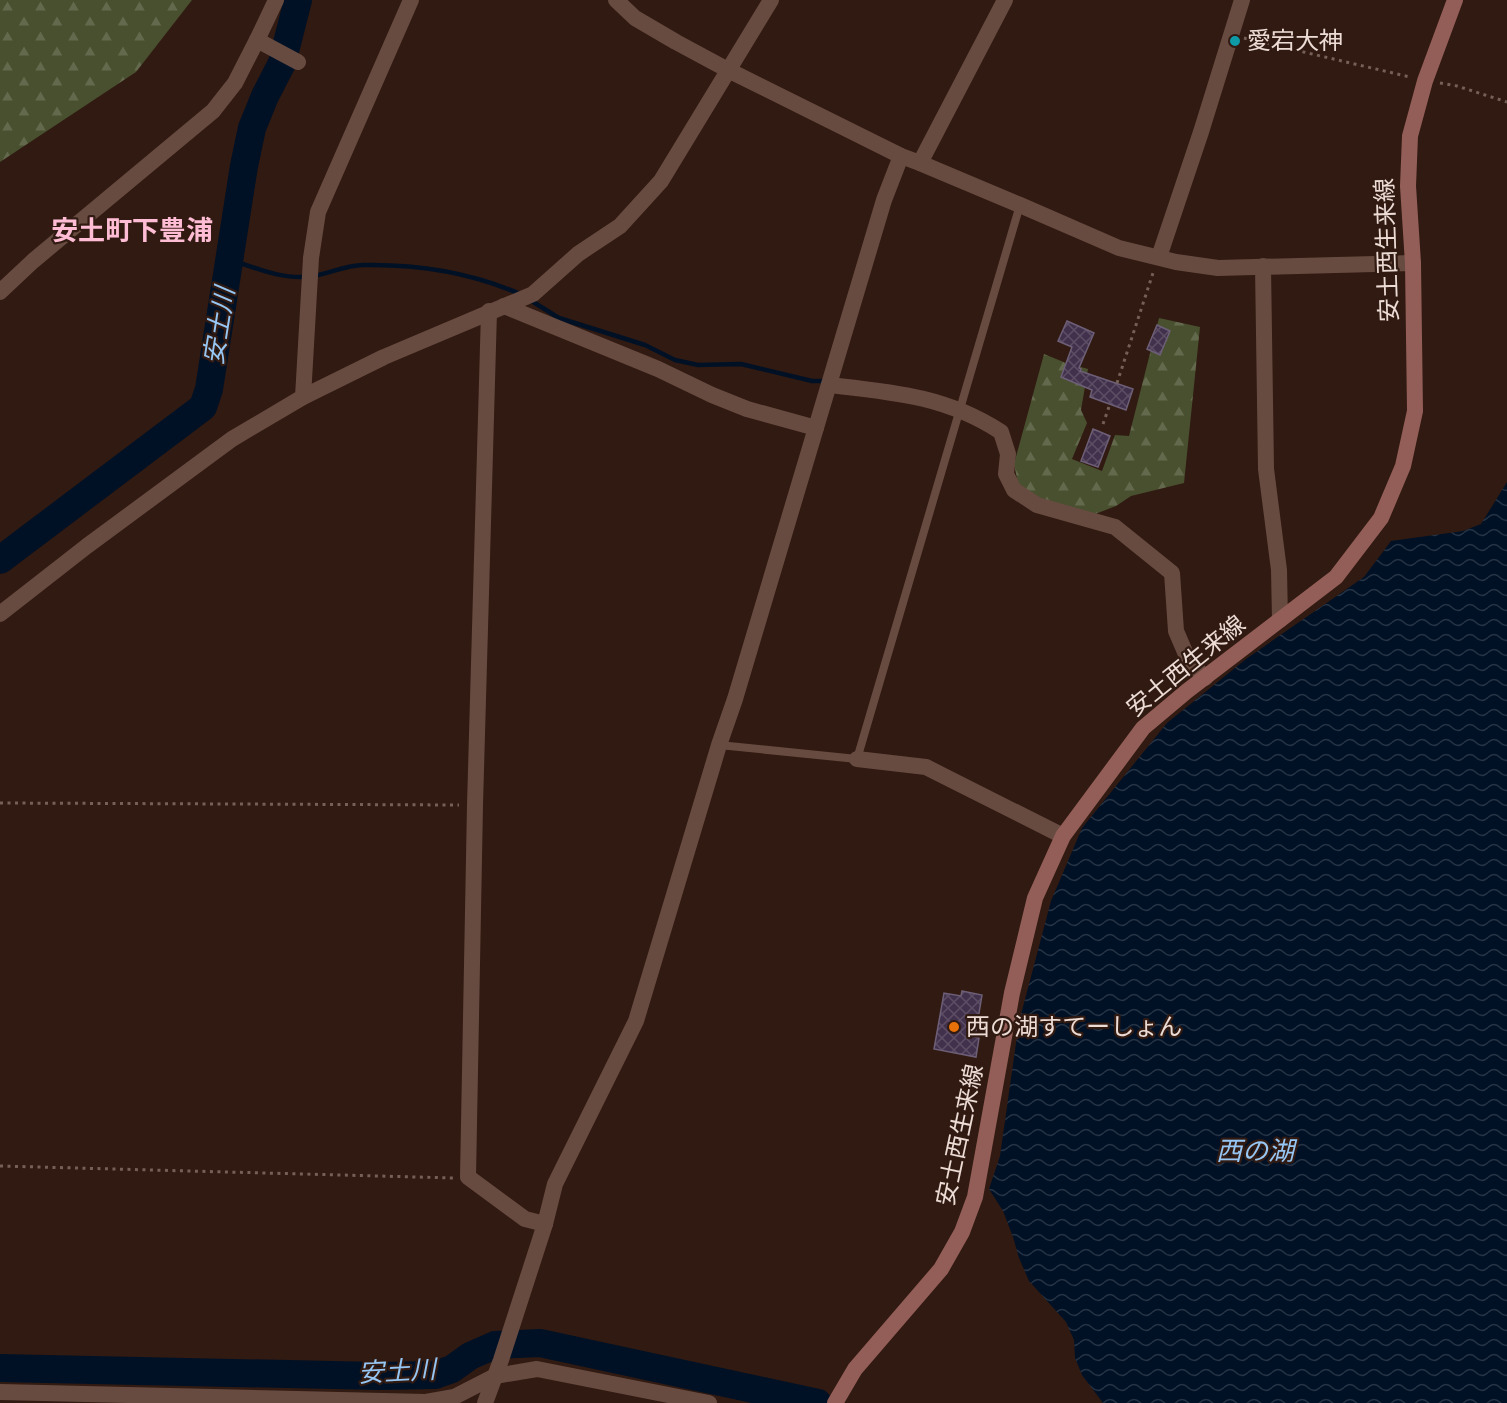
<svg xmlns="http://www.w3.org/2000/svg" width="1507" height="1403" viewBox="0 0 1507 1403" font-family="'Zilla Slab','Noto Sans JP',serif">
	<style>
		.forest { fill: url(#forest-firs) }
		.water { fill: url(#water-waves) }
		.lines { fill: none; stroke-linecap: round; stroke-linejoin: round }
		.stream { stroke: #001125; stroke-width: 4.5 }
		.river { stroke: #001125; stroke-width: 28 }
		.building { fill: url(#building-cross-hatch); stroke: #6d5f77; stroke-width: 1.5 }
		.path { stroke: #756058; stroke-width: 3; stroke-dasharray: 3 4.5; stroke-linecap: butt }
		.service { stroke: #674b41; stroke-width: 8 }
		.minor { stroke: #674b41; stroke-width: 16 }
		.secondary { stroke: #935e58; stroke-width: 16 }
		.culture-dot { fill: #0f9aa8; stroke: #311a11; stroke-width: 2 }
		.food-dot { fill: #e8710a; stroke: #311a11; stroke-width: 2 }
		.labels { text-anchor: middle; stroke-width: 4.5; stroke-linejoin: round; paint-order: stroke }
		.poi-label { font-size: 24px; fill: #ecdcd5; stroke: #311a11; text-anchor: start }
		.street-label { font-size: 24px; fill: #ecdcd5; stroke: #311a11 }
		.water-label { font-size: 26px; font-style: italic; fill: #96c6f3; stroke: #311a11 }
		.quarter-label { font-size: 27px; font-weight: bold; fill: #febdd4; stroke: #311a11 }
	</style>
	<defs>
		<pattern id="forest-firs" width="22" height="20" patternUnits="userSpaceOnUse" patternTransform="scale(1.5)"><rect width="22" height="20" fill="#48502f"/><path d="M5 1l3.5 6h-7zM16 11l3.5 6h-7z" fill="#63694c"/></pattern>
		<pattern id="water-waves" width="16" height="10" patternUnits="userSpaceOnUse" patternTransform="scale(1.5)"><rect width="16" height="10" fill="#001125"/><path d="M0 5q4-4 8 0t8 0" fill="none" stroke="#253344"/></pattern>
		<pattern id="building-cross-hatch" width="8" height="8" patternUnits="userSpaceOnUse" patternTransform="scale(1.5)"><rect width="8" height="8" fill="#42314c"/><path d="M0 0l8 8M0 8l8-8" fill="none" stroke="#5d4e65"/></pattern>
	</defs>
	<rect width="100%" height="100%" fill="#311a11"/>
	<g class="forest">
		<polygon points="0,0 192,0 136,72 0,162"/>
		<polygon points="1159,318 1200,327 1184,483 1131,496 1116,506 1090,516 1041,502 1019,488 1014,464 1044,354 1066,363 1088,369 1081,410 1087,423 1072,459 1102,471 1115,435 1129,436"/>
	</g>
	<polygon class="water" points="1507,482 1507,1403 1103,1403 1082,1375 1075,1358 1074,1340 1066,1322 1029,1281 1019,1258 1013,1237 1003,1211 989,1189 1000,1156 1019,1022 1051,901 1082,828 1167,723 1246,659 1364,577 1391,541 1463,531 1481,524"/>
	<g class="lines">
		<g class="stream">
			<path d="M229,259C255,268 285,281 314,276C330,273 347,265 363,265C417,264 470,272 520,294"/>
			<polyline points="530,300 559,318 645,345 675,360 698,365 741,364 812,381 827,381"/>
		</g>
		<g class="river">
			<polyline points="0,560 203,407 209,389 244,166 252,128 265,96 282,63 298,0"/>
			<polyline points="0,1368 379,1376 435,1375 452,1369 470,1356 495,1345 540,1343 818,1403"/>
		</g>
	</g>
	<g class="building">
		<polygon points="1067,321 1094,333 1079,368 1081,369 1080,371 1133,389 1126,410 1090,397 1092,390 1061,377 1072,347 1058,341"/>
		<polygon points="1157,325 1170,331 1160,355 1147,349"/>
		<polygon points="1093,429 1110,436 1098,467 1081,461"/>
		<polygon points="962,991 982,995 975,1037 979,1038 976,1057 934,1049 944,993 961,996"/>
	</g>
	<g class="lines">
		<g class="path">
			<polyline points="1244,38 1410,77"/>
			<polyline points="1440,83 1457,86 1507,102"/>
			<polyline points="1117,383 1153,273"/>
			<polyline points="1103,424 1110,404"/>
			<polyline points="0,803 459,805"/>
			<polyline points="0,1166 454,1178"/>
		</g>
		<polyline class="service" points="719,745 857,759 1020,205"/>
		<g class="minor">
			<polyline points="616,0 635,18 676,42 728,70 901,156 920,163 1020,205 1119,248 1176,262 1218,268 1413,263"/>
			<polyline points="257,40 298,62"/>
			<polyline points="920,163 1005,0"/>
			<polyline points="1159,257 1201,132 1242,0"/>
			<polyline points="1263,266 1266,469 1279,570 1280,620"/>
			<polyline points="0,292 33,261 213,111 235,83 257,40 276,0"/>
			<polyline points="504,306 658,369 712,395 747,409 816,428"/>
			<polyline points="489,311 475,805 468,1177 525,1219 545,1224"/>
			<path d="M829,385C892,392 946,396 1001,432L1008,454L1006,474L1014,490L1037,505L1115,527L1172,573L1176,631L1188,659L1205,678"/>
			<polyline points="303,397 311,258 318,212 411,0"/>
			<polyline points="0,614 87,546 232,439 303,397 384,357 533,294 578,254 620,226 661,181 771,0"/>
			<polyline points="857,759 926,767 1063,836"/>
			<polyline points="0,1392 426,1402 454,1397 495,1376 537,1369 709,1403"/>
			<polyline points="485,1403 501,1360 545,1224 555,1184 636,1021 719,745 735,699 884,200 901,156"/>
		</g>
		<polyline class="secondary" points="835,1403 855,1369 941,1269 962,1232 975,1197 1012,993 1035,898 1063,836 1143,728 1187,691 1336,577 1381,518 1403,466 1415,411 1413,263 1408,186 1410,136 1425,81 1455,0"/>
	</g>
	<circle class="culture-dot" cx="1235" cy="41" r="6"/>
	<circle class="food-dot" cx="954" cy="1027" r="6"/>
	<g class="labels">
		<g class="poi-label">
			<text x="1247" y="49">愛宕大神</text>
			<text x="966" y="1035">西の湖すてーしょん</text>
		</g>
		<g class="street-label">
			<text transform="translate(1387 250) rotate(-92)" y="8">安土西生来線</text>
			<text transform="translate(1186 666) rotate(-39)" y="8">安土西生来線</text>
			<text transform="translate(960 1135) rotate(-78)" y="8">安土西生来線</text>
		</g>
		<g class="water-label">
			<text transform="translate(219 326) rotate(-81)" y="9">安土川</text>
			<text x="1255" y="1160">西の湖</text>
			<text transform="translate(397 1371) rotate(-3)" y="9">安土川</text>
		</g>
		<g class="quarter-label">
			<text x="132" y="240">安土町下豊浦</text>
		</g>
	</g>
</svg>
